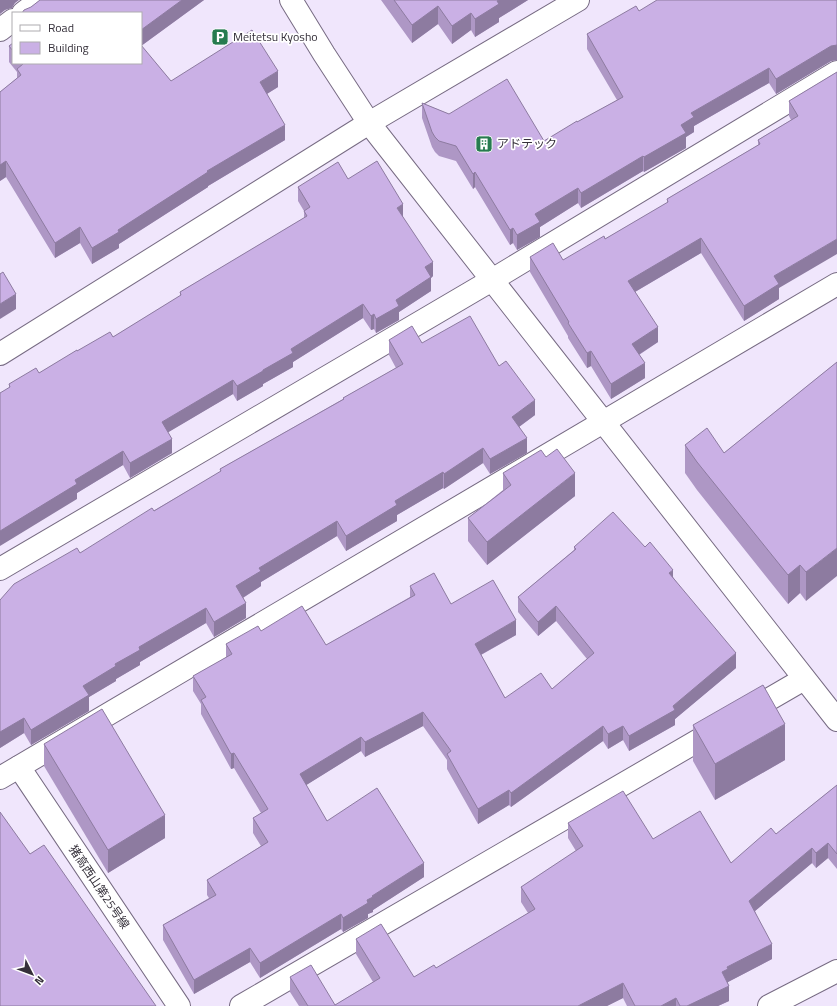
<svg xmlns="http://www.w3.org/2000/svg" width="837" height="1006" viewBox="0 0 837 1006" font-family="'Titillium Web','Noto Sans JP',sans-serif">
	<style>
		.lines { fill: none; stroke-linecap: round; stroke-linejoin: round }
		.minor-casing { stroke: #776b83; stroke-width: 24 }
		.minor { stroke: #fff; stroke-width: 22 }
		.wall { fill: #ae97c5 }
		.shaded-wall { fill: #8d7ba0 }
		.building { fill: #cab0e5; stroke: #8d7ba0 }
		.labels { text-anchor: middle; stroke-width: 3.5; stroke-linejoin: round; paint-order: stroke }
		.poi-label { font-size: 12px; fill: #35303a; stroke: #fff; text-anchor: start }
		.street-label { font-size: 12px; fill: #35303a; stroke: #fff }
	</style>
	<rect width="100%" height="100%" fill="#f0e6fc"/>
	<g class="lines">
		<g class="minor-casing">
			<g id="minor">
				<polyline points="291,0 324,54 369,123 837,720"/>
				<polyline points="23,13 40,0"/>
				<polyline points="0,30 13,20"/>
				<polyline points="0,354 369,123 578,0"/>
				<polyline points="0,569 492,280 837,72"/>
				<polyline points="19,767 179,1006"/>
				<polyline points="0,778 837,284"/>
				<polyline points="241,1006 804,679"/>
				<polyline points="769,1006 837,971"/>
			</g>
		</g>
		<use href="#minor" class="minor"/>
	</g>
	<g class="wall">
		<polygon points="40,0 204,0 141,46 171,81 278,87 267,94 285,140 208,186 208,187 119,244 119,248 92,264 80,243 55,258 6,177 0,181 0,92 17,78 17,72 9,62 9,46 13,43 13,63 141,63 31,7"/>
		<polygon points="381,0 528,0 499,18 499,22 475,37 471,30 452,44 438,24 412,43"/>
		<polygon points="837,0 837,60 831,61 776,94 769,83 694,126 694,132 686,137 686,148 644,172 643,171 581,208 578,203 540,227 540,237 517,250 513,243 510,245 475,187 473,189 456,161 439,156 435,152 432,147 422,118 422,103 449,114 544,141 617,100 587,49 587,34 639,11"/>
		<polygon points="837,72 779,288 779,299 744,321 701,253 635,292 658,342 639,355 645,378 611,399 591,366 587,368 568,338 568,336 530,272 530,257 563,260 605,239 667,203 667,199 758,145 758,140 791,120 789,116 789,101"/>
		<polygon points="348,179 403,217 433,276 431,278 431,291 399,312 399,320 376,333 374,329 371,330 363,318 293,362 293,367 263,384 263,386 237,401 233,394 168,432 172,453 130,478 123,465 77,493 77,499 9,388 9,384 39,373 77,351 113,337 180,296 180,292 304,218 304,211 298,201 298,187"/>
		<polygon points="389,340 422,343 499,366 535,415 519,427 527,453 490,474 483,463 444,489 443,488 397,515 397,521 346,551 337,536 261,582 261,586 243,598 246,618 214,637 206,623 140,662 140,665 116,679 116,681 89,697 89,711 31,745 24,733 0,748 0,600 220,472 220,469 343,399 343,398 396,368 389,355"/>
		<polygon points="837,362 806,601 800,593 788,604 697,490 685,473 685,445 724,453"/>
		<polygon points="503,473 575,496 487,565 468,541 468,518 503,490"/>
		<polygon points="574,547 645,547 673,577 736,668 675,719 675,725 629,751 623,740 608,749 603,741 511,807 509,805 478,824 447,769 447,760 423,726 365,757 361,751 306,785 327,821 424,877 373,910 373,912 368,914 368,918 343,932 341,929 260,978 250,962 194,994 163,940 163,925 209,898 207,895 207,880 261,846 253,833 253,818 261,813 234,768 231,769 201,714 201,704 193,691 193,676 226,658 226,644 261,631 326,645 410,597 410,586 451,604 516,635 481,655 505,698 552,689 587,659 556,621 538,636 518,612 518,597 574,550"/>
		<polygon points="693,725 785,760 715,800 693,761"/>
		<polygon points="44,744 165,838 108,873 44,766"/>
		<polygon points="837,785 837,869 828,858 816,868 812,863 755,911 772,959 728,982 729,1001 718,1006 627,1006 623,998 607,1006 299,1006 290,992 290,977 335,1005 373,982 356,954 356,939 414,977 436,968 528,913 521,902 521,887 576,851 568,838 568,823 653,839 731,863 776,834"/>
	</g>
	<g class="shaded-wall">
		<polygon points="0,0 19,0 15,3 12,8 5,10 0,14"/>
		<polygon points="182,0 204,0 141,46 141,30"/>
		<polygon points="499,0 528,0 499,18 499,22 475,37 475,19"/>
		<polygon points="438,6 438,24 412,43 412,25"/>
		<polygon points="471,13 471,30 452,44 452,26"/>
		<polygon points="837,45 837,60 831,61 776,94 776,79 831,46"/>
		<polygon points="769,68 769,83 694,126 694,132 686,137 686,148 644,172 644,157 681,125 691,113"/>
		<polygon points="278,71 278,87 260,98 260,82"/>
		<polygon points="285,125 285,140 208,186 208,187 119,244 119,248 92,264 92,248 118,230 207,171"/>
		<polygon points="643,156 643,171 581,208 581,193"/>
		<polygon points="6,161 6,177 0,181 0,165"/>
		<polygon points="475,172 475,187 473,189 473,174"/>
		<polygon points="578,188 578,203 540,227 540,237 517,250 517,235 535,214"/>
		<polygon points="403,204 403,218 397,208"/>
		<polygon points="80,227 80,243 55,258 55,243"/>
		<polygon points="513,228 513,243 510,245 510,230"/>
		<polygon points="701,238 701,253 628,296 628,281"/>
		<polygon points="837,239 837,254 779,288 779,299 744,321 744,306 774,276"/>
		<polygon points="433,262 433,276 431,278 431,291 399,312 399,320 376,333 376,319 396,300 425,267"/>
		<polygon points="16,294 16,309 0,319 0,304"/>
		<polygon points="363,304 363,318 293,362 293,367 263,384 263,386 237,401 237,386 263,370 291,349"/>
		<polygon points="374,314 374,329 371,330 371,316"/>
		<polygon points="658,327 658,342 632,359 632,344"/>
		<polygon points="591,351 591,366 587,368 587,353"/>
		<polygon points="645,363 645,378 611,399 611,384"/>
		<polygon points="233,380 233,394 162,436 162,422"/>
		<polygon points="535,400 535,415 512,432 512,417"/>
		<polygon points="527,438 527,453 490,474 490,459"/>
		<polygon points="172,439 172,453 130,478 130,463"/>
		<polygon points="483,448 483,463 444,489 444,474"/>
		<polygon points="123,451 123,465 77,493 77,499 0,546 0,531 75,480"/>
		<polygon points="443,472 443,488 397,515 397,521 346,551 346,536 395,501"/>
		<polygon points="575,473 575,496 487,565 487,542"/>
		<polygon points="337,521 337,536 261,582 261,586 236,602 236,586 259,568"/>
		<polygon points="837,548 837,576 806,601 806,572"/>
		<polygon points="800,565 800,593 788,604 788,575"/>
		<polygon points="673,570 673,585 669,573"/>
		<polygon points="246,603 246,618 214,637 214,622"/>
		<polygon points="556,606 556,621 538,636 538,622"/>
		<polygon points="206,608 206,623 140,662 140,665 116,679 116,681 89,697 89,711 31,745 31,730 83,686 115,664 139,647"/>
		<polygon points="516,620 516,635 475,658 475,644"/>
		<polygon points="736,653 736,668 675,719 675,725 629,751 629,736 673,706"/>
		<polygon points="423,712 423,726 365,757 365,742"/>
		<polygon points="24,718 24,733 0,748 0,732"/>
		<polygon points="785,724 785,760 715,800 715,764"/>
		<polygon points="603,726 603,741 511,807 511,793"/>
		<polygon points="623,726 623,740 608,749 608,734"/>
		<polygon points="361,737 361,751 300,789 300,774"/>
		<polygon points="234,753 234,768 231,769 231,754"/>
		<polygon points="509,790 509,805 478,824 478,809"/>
		<polygon points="165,815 165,838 108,873 108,850"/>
		<polygon points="828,843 828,858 816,868 816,853"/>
		<polygon points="812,848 812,863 749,916 749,901"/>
		<polygon points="424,863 424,877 373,910 373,912 368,914 368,918 343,932 343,918 372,896"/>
		<polygon points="341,914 341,929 260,978 260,963"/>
		<polygon points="772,944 772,959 728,982 728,984 722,972 727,967"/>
		<polygon points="250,948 250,962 194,994 194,980"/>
		<polygon points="623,983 623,998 607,1006 578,1006"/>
		<polygon points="729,986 729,1001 718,1006 687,1006"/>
		<polygon points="676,998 676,1006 661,1006"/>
	</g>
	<g class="building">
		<polygon points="40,0 182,0 141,30 141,13 22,13 24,10 31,7"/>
		<polygon points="394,0 499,0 497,1 499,4 475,19 471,13 452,26 438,6 412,25"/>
		<polygon points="657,0 837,0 837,45 831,46 776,79 769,68 691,113 694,117 681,125 686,133 644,157 643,156 581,193 578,188 535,214 540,222 517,235 513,228 510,230 475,172 473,174 456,146 439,141 435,137 432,132 422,103 449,114 507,79 544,141 577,121 577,122 623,97 587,34 636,6 639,11"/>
		<polygon points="252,30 278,71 260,82 285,125 207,171 208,172 118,230 119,232 92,248 80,227 55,243 6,161 0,165 0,92 21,75 17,69 23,64 22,63 141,63 141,45 171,81"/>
		<polygon points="13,43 13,51 9,46"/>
		<polygon points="837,72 837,239 774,276 779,284 744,306 701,238 628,281 658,327 632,344 645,363 611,384 591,351 587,353 568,323 569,322 530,257 553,243 563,260 604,236 605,239 668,202 667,199 760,144 758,140 798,116 789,101"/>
		<polygon points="377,161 403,204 397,208 433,262 425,267 431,277 396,300 399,306 376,319 374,314 371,316 363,304 291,349 293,353 263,370 263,371 237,386 233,380 162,422 172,439 130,463 123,451 75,480 77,484 0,531 0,393 10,387 9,384 36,368 39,373 77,350 77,351 110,332 113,337 181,295 180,292 307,216 304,211 310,207 298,187 338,162 348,179"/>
		<polygon points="3,272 16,294 0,304 0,274"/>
		<polygon points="470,316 499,366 506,361 535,400 512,417 527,438 490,459 483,448 444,474 443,472 395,501 397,505 346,536 337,521 259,568 261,571 236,586 246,603 214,622 206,608 139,647 140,650 115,664 116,666 83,686 89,695 31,730 24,718 0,732 0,600 14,584 77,548 80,553 152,508 154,511 221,471 220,469 344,399 343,398 403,364 389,340 412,326 422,343"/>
		<polygon points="837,362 837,548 806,572 800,565 788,575 697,462 685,445 707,428 724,453"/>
		<polygon points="557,449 575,473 487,542 468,518 511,485 503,473 541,450 546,457"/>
		<polygon points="613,512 645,547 650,542 673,570 669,573 736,653 673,706 675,710 629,736 623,726 608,734 603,726 511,793 509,790 478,809 447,754 451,751 423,712 365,742 361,737 300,774 327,821 377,788 424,863 372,896 373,897 367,900 368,903 343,918 341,914 260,963 250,948 194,980 163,925 216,895 207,880 268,842 253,818 268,809 234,753 231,754 201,700 206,697 193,676 232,654 226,644 258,626 261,631 302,606 326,645 415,595 410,586 434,573 451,604 493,580 516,620 475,644 505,698 541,673 552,689 594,653 556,606 538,622 518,597 576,549 574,547"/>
		<polygon points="763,685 785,724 715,764 693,725"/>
		<polygon points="102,709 165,815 108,850 44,744"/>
		<polygon points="837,785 837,854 828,843 816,853 812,848 749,901 772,944 727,967 728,969 722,972 729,986 687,1006 680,1006 676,998 661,1006 635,1006 623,983 578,1006 308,1006 290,977 311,965 335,1005 380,978 356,939 381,924 414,977 434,965 436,968 535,909 521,887 583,846 568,823 623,791 653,839 700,811 731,863 771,828 776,834"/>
		<polygon points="0,812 30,854 44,845 156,1006 0,1006"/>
	</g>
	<defs>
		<g id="parking-square" transform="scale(0.9)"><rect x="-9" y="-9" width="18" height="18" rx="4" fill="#267b4f" stroke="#fff"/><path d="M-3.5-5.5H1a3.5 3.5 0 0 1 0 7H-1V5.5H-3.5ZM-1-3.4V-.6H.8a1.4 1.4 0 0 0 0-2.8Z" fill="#fff"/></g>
		<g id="building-square" transform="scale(0.9)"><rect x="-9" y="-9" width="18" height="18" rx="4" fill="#267b4f" stroke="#fff"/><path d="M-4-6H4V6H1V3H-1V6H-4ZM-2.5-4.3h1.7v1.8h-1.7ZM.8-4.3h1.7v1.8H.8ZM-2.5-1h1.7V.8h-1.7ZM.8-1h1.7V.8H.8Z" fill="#fff"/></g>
	</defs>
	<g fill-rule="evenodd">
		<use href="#parking-square" x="220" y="37"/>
		<use href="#building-square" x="484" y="144"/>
	</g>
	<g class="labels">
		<g class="poi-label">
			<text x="233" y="41">Meitetsu Kyosho</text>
			<text x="497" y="148">アドテック</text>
		</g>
		<g class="street-label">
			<text transform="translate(99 887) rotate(56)" y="4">猪高西山第25号線</text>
		</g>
	</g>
	<rect x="12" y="12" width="130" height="52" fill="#ffffff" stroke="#aeacb0"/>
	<rect x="20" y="25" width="20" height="6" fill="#ffffff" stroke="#aeacb0"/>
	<text x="48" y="32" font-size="12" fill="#35303a">Road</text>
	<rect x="20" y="42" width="20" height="12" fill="#cab0e5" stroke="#aeacb0"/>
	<text x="48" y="52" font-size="12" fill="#35303a">Building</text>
	<g transform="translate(32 974) rotate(132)" stroke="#ffffff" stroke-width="3" paint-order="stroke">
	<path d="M0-3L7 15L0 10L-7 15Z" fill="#35303a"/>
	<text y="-6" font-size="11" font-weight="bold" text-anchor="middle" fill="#35303a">N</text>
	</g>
</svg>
